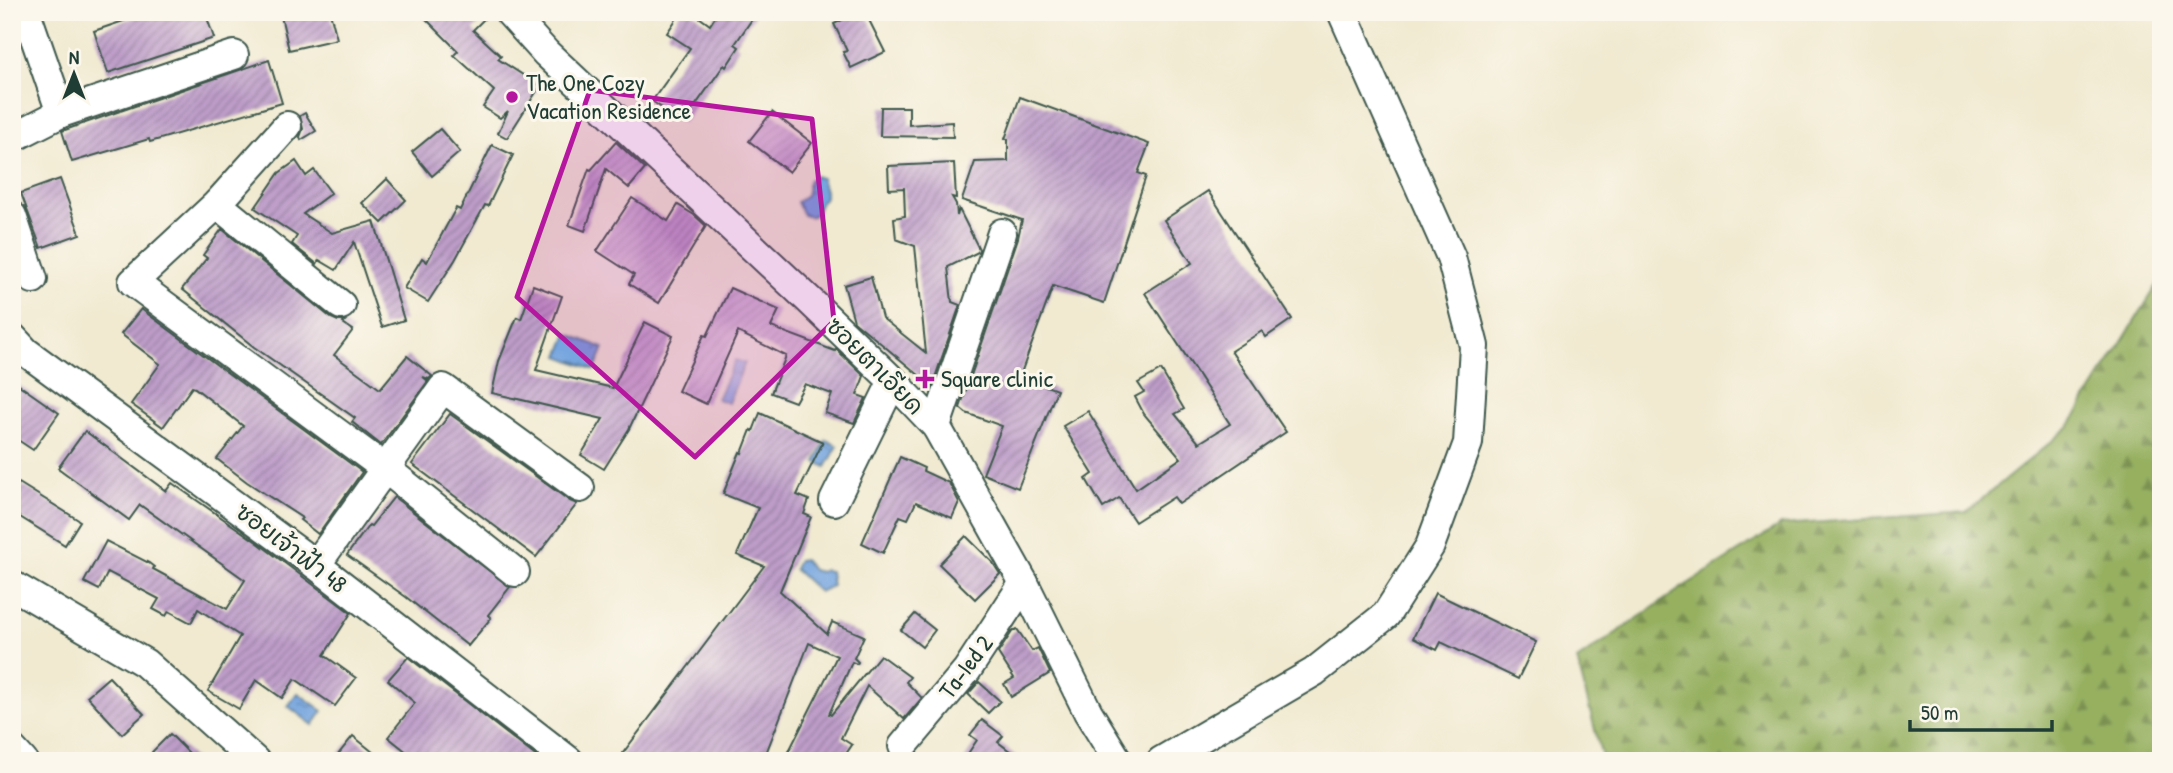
<svg xmlns="http://www.w3.org/2000/svg" width="2173" height="773" viewBox="0 0 2173 773" font-family="'Patrick Hand','Playpen Sans Thai',sans-serif">
	<style>
		.forest { fill: url(#forest-firs); stroke: #5a764a; stroke-width: 2 }
		.water { fill: url(#water-ripples); stroke: #4a718a; stroke-width: 2 }
		.building { fill: url(#building-hatch) }
		.lines { fill: none; stroke-linecap: round; stroke-linejoin: round }
		.minor-casing { stroke: #3e574c; stroke-width: 32 }
		.minor { stroke: #fff; stroke-width: 28 }
		.marked { fill: #b5179e; fill-opacity: 0.2; stroke: #b5179e; stroke-width: 5; stroke-linejoin: round }
		.poi-dot { fill: #b5179e; stroke: #fbf7ec; stroke-width: 2.5 }
		.labels { text-anchor: middle; stroke-width: 6; stroke-linejoin: round; paint-order: stroke }
		.poi-label { font-size: 24px; fill: #1f3d34; stroke: #fbf7ec; text-anchor: start }
		.street-label { font-size: 24px; fill: #1f3d34; stroke: #fbf7ec }
	</style>
	<defs>
		<pattern id="forest-firs" width="22" height="20" patternUnits="userSpaceOnUse" patternTransform="scale(1.75)"><rect width="22" height="20" fill="#96b061"/><path d="M5 1l3.5 6h-7zM16 11l3.5 6h-7z" fill="#7a9051"/></pattern>
		<pattern id="water-ripples" width="26" height="14" patternUnits="userSpaceOnUse" patternTransform="scale(1.75)"><rect width="26" height="14" fill="#76a5df"/><path d="M2 4q2-2 4 0t4 0M15 11q2-2 4 0t4 0" fill="none" stroke="#6088b6"/></pattern>
		<pattern id="building-hatch" width="6" height="6" patternUnits="userSpaceOnUse" patternTransform="scale(1.75)"><rect width="6" height="6" fill="#be9dc9"/><path d="M-1 1l2-2M0 6l6-6M5 7l2-2" fill="none" stroke="#9a81a4"/></pattern>
	</defs>
	<rect width="100%" height="100%" fill="#fbf7ec"/>
	<filter id="ink" filterUnits="userSpaceOnUse"><feTurbulence type="fractalNoise" baseFrequency=".0143" numOctaves="2"/><feDisplacementMap in="SourceGraphic" scale="14" xChannelSelector="R" yChannelSelector="G"/><feConvolveMatrix kernelMatrix="1 2 1 2 8 2 1 2 1" color-interpolation-filters="sRGB"/></filter>
	<filter id="wash" filterUnits="userSpaceOnUse"><feTurbulence type="fractalNoise" baseFrequency=".00686" numOctaves="4" result="noise"/><feDisplacementMap in="SourceGraphic" scale="28" xChannelSelector="R" yChannelSelector="G"/><feGaussianBlur stdDeviation="1.57" result="paint"/><feColorMatrix in="noise" values="0 0 0 0 0 0 0 0 0 0 0 0 0 0 0 0 0 1.4 0 .05"/><feComposite in="paint" operator="in"/></filter>
	<g filter="url(#wash)">
		<rect width="100%" height="100%" fill="#f1ead1"/>
		<polygon class="forest" points="2161,279 2161,761 1603,761 1577,660 1683,587 1781,525 1966,512 2069,427"/>
		<g class="water">
			<polygon points="814,176 821,178 825,191 825,197 819,205 817,213 810,217 803,215 797,202 806,196 809,180"/>
			<polygon points="568,334 604,348 595,370 559,356"/>
			<polygon points="735,360 745,363 728,403 717,399"/>
			<polygon points="826,440 838,446 826,467 816,462"/>
			<polygon points="804,559 812,570 820,572 824,570 830,571 832,586 819,592 794,569 798,560"/>
			<polygon points="298,693 323,711 313,725 288,706"/>
		</g>
		<g id="blocks">
			<g class="building">
				<polygon points="150,12 205,12 214,38 108,73 94,31"/>
				<polygon points="280,12 330,12 337,39 289,50"/>
				<polygon points="419,12 491,12 473,30 501,56 498,59 540,86 507,138 498,133 508,111 500,118 483,107 494,91 454,55 458,51"/>
				<polygon points="681,12 692,12 710,25 718,12 757,12 735,44 739,47 726,67 724,65 683,123 652,101 690,48 667,33"/>
				<polygon points="858,12 865,12 885,52 851,68 843,52 847,51 834,24"/>
				<polygon points="269,60 282,103 150,142 149,139 72,162 62,131"/>
				<polygon points="1020,97 1149,144 1138,173 1146,176 1104,303 1053,286 1020,376 1057,390 1018,488 983,474 1002,426 966,413 960,408 1018,238 1022,220 962,200 975,162 1008,161 1008,139 1005,139"/>
				<polygon points="881,107 909,107 909,125 952,122 953,137 880,136"/>
				<polygon points="772,112 812,143 789,172 749,141"/>
				<polygon points="305,113 316,131 301,140 300,137 303,129 300,116"/>
				<polygon points="440,129 460,152 432,176 412,152"/>
				<polygon points="616,142 645,169 629,188 606,169 585,231 569,225 589,169 591,170"/>
				<polygon points="492,145 513,155 488,206 485,205 455,260 428,302 404,288 422,258 427,262 456,208 460,210"/>
				<polygon points="296,161 306,176 314,170 331,193 303,214 332,233 374,221 404,320 382,327 354,242 336,270 319,260 317,264 292,244 297,236 255,208 279,173"/>
				<polygon points="954,163 956,198 952,197 956,204 957,216 959,209 979,249 978,252 948,267 952,302 960,305 932,386 854,321 844,285 871,277 882,318 926,353 915,246 896,239 894,218 905,216 904,188 889,189 888,166"/>
				<polygon points="60,179 80,234 41,248 21,193"/>
				<polygon points="387,179 406,200 382,223 362,203"/>
				<polygon points="1208,191 1292,319 1266,337 1262,331 1231,351 1286,432 1179,504 1174,497 1135,522 1119,498 1103,508 1086,479 1093,474 1063,426 1088,411 1136,489 1181,458 1144,414 1135,397 1144,392 1138,383 1161,370 1184,409 1175,414 1199,443 1230,424 1145,293 1192,263 1164,220"/>
				<polygon points="632,198 668,221 678,205 694,215 706,226 659,303 629,284 634,275 597,251"/>
				<polygon points="222,229 331,318 338,321 345,321 343,323 353,330 334,355 380,389 407,356 432,376 429,379 423,377 428,381 381,445 352,422 355,418 254,347 182,289 207,258 203,255"/>
				<polygon points="533,285 562,296 536,370 613,388 645,322 673,336 629,429 604,469 581,455 603,419 492,393 499,361 517,317 521,319"/>
				<polygon points="730,288 779,310 771,327 835,351 836,349 864,376 857,395 866,398 854,423 825,413 832,394 805,384 795,402 771,393 786,356 738,332 706,404 678,391 704,335 707,336"/>
				<polygon points="141,309 362,472 318,534 300,520 302,518 247,482 217,459 243,426 195,388 192,387 163,427 131,404 160,364 121,334"/>
				<polygon points="19,385 59,413 33,450 12,436 12,394"/>
				<polygon points="760,413 823,442 797,495 809,500 804,514 811,517 780,591 827,634 832,622 864,636 854,658 858,662 857,664 852,662 829,714 831,715 880,655 910,677 906,682 922,698 904,719 867,686 841,738 852,745 841,761 784,761 837,656 809,643 763,761 617,761 764,566 737,555 758,508 723,494 740,452 742,453 751,430 753,431"/>
				<polygon points="450,414 570,501 577,504 536,557 412,464"/>
				<polygon points="85,431 166,491 172,483 258,543 351,613 324,655 356,678 335,706 295,679 282,698 256,680 239,709 208,691 240,636 198,609 191,623 169,611 166,616 153,609 159,599 108,572 99,590 84,582 106,541 149,563 154,567 153,569 227,609 245,580 140,505 129,520 58,468"/>
				<polygon points="900,457 924,468 923,471 949,483 959,502 952,518 916,502 908,519 900,516 883,553 862,543"/>
				<polygon points="19,483 80,521 65,545 12,512 12,494"/>
				<polygon points="394,497 510,587 488,615 491,618 468,646 406,597 347,555 369,525 371,526"/>
				<polygon points="966,536 993,563 1000,574 975,599 939,564"/>
				<polygon points="1435,593 1536,642 1518,679 1441,642 1437,650 1413,638"/>
				<polygon points="915,614 935,630 922,647 901,630"/>
				<polygon points="1017,629 1032,651 1038,648 1050,673 1011,697 1004,684 1014,678 998,653 1012,632"/>
				<polygon points="408,657 542,761 418,761 388,737 415,703 388,680"/>
				<polygon points="109,677 144,714 122,734 87,696"/>
				<polygon points="979,682 1000,701 988,713 968,694"/>
				<polygon points="982,720 1003,736 998,742 1023,761 963,761 977,740 970,735"/>
				<polygon points="170,734 197,761 160,761 152,752"/>
				<polygon points="353,736 384,761 333,761"/>
			</g>
		</g>
	</g>
	<g filter="url(#ink)">
		<use href="#blocks" fill-opacity="0" stroke="#3e574c" stroke-width="2"/>
		<g class="lines">
			<g class="minor-casing">
				<g id="minor">
					<polyline points="26,12 61,113"/>
					<polyline points="509,12 546,53 809,300 893,381 936,426 1024,583 1088,712 1118,761"/>
					<polyline points="287,126 217,204 133,282 386,469 515,572"/>
					<polyline points="12,138 61,113 234,55"/>
					<polyline points="217,204 341,305"/>
					<polyline points="12,216 33,279"/>
					<polyline points="12,337 26,352 316,565 569,761"/>
					<polyline points="936,426 1002,233"/>
					<polyline points="834,501 893,381"/>
					<polyline points="316,565 443,388 580,488"/>
					<polyline points="12,585 145,663 255,761"/>
					<polyline points="903,746 967,670 1024,583"/>
					<polyline points="12,749 23,761"/>
					<polyline points="1161,761 1314,672 1386,615 1430,546 1468,443 1474,346 1451,257 1342,12"/>
				</g>
			</g>
			<use href="#minor" class="minor"/>
		</g>
	</g>
	<path class="marked" d="M590,90L812,119L834,321L695,457L517,297Z"/>
	<g class="poi-dot">
		<circle cx="512" cy="97" r="7"/>
		<path d="M921.5 368.5h7v7h7v7h-7v7h-7v-7h-7v-7h7z"/>
	</g>
	<g class="labels">
		<g class="poi-label">
			<text x="526" y="91">The One Cozy<tspan x="526" dy="28">Vacation Residence</tspan></text>
			<text x="941" y="387">Square clinic</text>
		</g>
		<g class="street-label">
			<text transform="translate(875 366) rotate(45)" y="8">ซอยตาเอียด</text>
			<text transform="translate(291 548) rotate(37)" y="8">ซอยเจ้าฟ้า 48</text>
			<text transform="translate(966 667) rotate(-53)" y="8">Ta-Ied 2</text>
		</g>
	</g>
	<rect width="2173" height="773" fill="none" stroke="#fbf7ec" stroke-width="42"/>
	<g transform="translate(74 74)" stroke="#fbf7ec" stroke-width="5" paint-order="stroke">
	<path d="M0-5L12 26L0 18L-12 26Z" fill="#1f3d34"/>
	<text y="-10" font-size="19" font-weight="bold" text-anchor="middle" fill="#1f3d34">N</text>
	</g>
	<path d="M1910 720v10h142v-10" fill="none" stroke="#1f3d34" stroke-width="3.5"/>
	<text x="1921" y="720" font-size="21" fill="#1f3d34" stroke="#fbf7ec" stroke-width="5" paint-order="stroke">50 m</text>
</svg>
